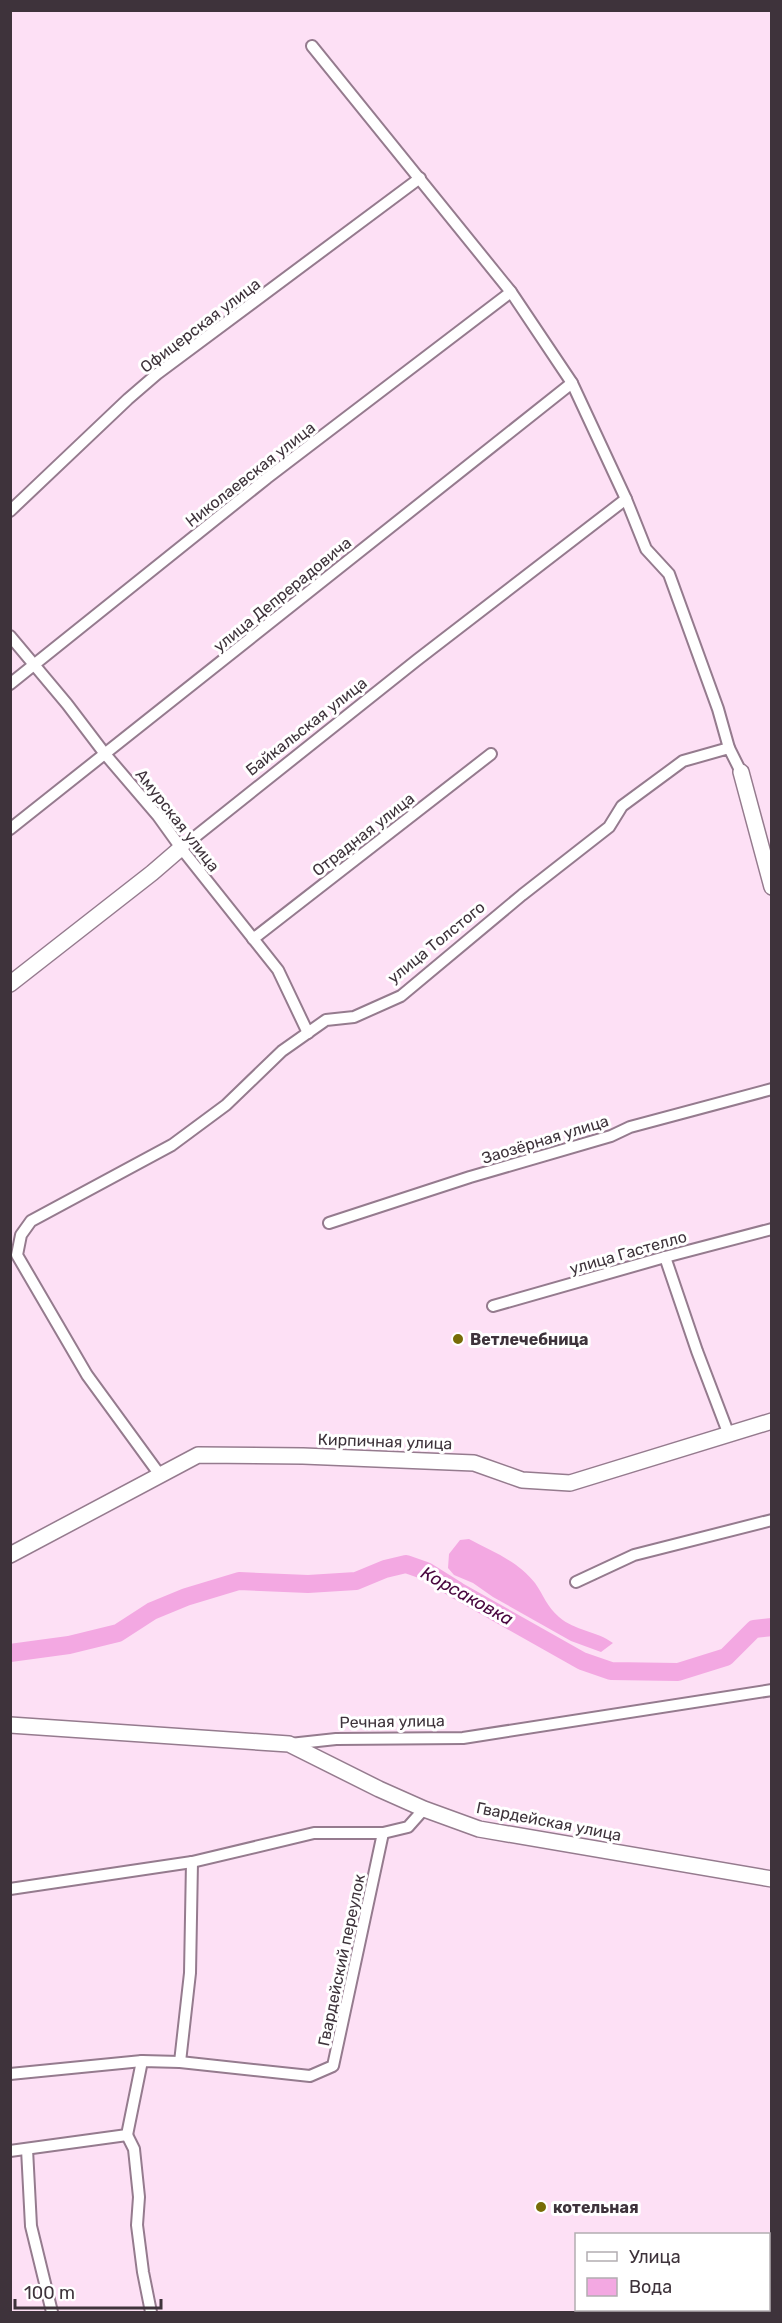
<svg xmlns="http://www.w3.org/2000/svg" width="782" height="2323" viewBox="0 0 782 2323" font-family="Rubik,sans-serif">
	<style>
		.water { fill: #f3a8e2 }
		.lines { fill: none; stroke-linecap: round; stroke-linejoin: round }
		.river { stroke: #f3a8e2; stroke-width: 18 }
		.street-casing { stroke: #957b8e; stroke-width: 14 }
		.secondary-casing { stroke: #957b8e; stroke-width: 18 }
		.street { stroke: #fff; stroke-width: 10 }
		.secondary { stroke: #fff; stroke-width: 15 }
		.poi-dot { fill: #776c07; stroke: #fff; stroke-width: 2 }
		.labels { text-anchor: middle; stroke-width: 6; stroke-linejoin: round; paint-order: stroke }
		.street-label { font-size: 16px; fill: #3e333b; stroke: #fff }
		.poi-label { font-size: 16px; font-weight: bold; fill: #3e333b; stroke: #fff; text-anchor: start }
		.water-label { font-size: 18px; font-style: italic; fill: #49073f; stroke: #fff }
	</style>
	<rect width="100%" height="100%" fill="#fde0f5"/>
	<path class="water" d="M469,1539C493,1552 518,1561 535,1583C543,1594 547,1607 559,1617C575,1631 597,1631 613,1643L601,1652L571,1641L493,1597L473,1583L454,1575L448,1568L449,1554L460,1540Z"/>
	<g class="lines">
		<polyline class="river" points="10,1653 69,1645 118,1633 152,1611 186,1597 239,1581 308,1584 356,1581 385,1569 406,1564 426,1571 458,1591 582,1661 611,1671 678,1672 726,1657 754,1629 772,1627"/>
		<g class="street-casing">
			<g id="street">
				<polyline points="312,46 511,292 572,383 626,499 646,549 669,574 718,709 729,748"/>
				<polyline points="10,511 128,399 157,374 420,178"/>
				<polyline points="10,636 67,704 105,754 158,816 181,848 278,970 308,1033"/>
				<polyline points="10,684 267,478 511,292"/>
				<polyline points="10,829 572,383"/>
				<polyline points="181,848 417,660 626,499"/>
				<polyline points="253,939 491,754"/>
				<polyline points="329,1223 470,1177 611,1136 630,1127 772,1089"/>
				<polyline points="665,1257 697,1351 729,1435"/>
				<polyline points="493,1306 665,1257 772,1229"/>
				<polyline points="160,1475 87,1375 17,1255 21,1235 31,1221 172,1145 226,1105 282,1051 326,1020 354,1017 401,996 522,895 609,827 622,806 683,761 729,748 741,772"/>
				<polyline points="576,1582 634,1555 772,1520"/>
				<polyline points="290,1744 336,1739 463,1738 772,1690"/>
				<polyline points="10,1889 192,1862 314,1833 383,1833 408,1827 424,1809"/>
				<polyline points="180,2062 190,1973 192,1862"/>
				<polyline points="10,2074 142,2061"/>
				<polyline points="127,2135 134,2149 139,2197 137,2225 143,2272 151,2312"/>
				<polyline points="27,2149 31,2226 52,2312"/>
				<polyline points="10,2151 127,2135 142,2061 180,2062 310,2076 333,2066 383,1833"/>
				<polyline points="768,2299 772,2297"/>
				<polyline points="751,2312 755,2310"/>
			</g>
		</g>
		<g class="secondary-casing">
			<g id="secondary">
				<polyline points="741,772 772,887"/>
				<polyline points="10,984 152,873 181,848"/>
				<polyline points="10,1555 198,1455 303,1456 474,1463 522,1480 570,1483 772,1421"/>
				<polyline points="10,1725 289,1744 379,1789 424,1809 479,1829 772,1879"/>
			</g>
		</g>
		<use href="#street" class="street"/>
		<use href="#secondary" class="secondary"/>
	</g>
	<g class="poi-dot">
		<circle cx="458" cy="1339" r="6"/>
		<circle cx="541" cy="2207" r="6"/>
	</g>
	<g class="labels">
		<g class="street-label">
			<text transform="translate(200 325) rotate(-37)" y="6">Офицерская улица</text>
			<text transform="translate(250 474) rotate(-38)" y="6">Николаевская улица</text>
			<text transform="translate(282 594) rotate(-39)" y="6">улица Депрерадовича</text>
			<text transform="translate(306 726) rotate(-38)" y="6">Байкальская улица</text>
			<text transform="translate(178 820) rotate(52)" y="6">Амурская улица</text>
			<text transform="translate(363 834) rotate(-38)" y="6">Отрадная улица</text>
			<text transform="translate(436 942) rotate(-39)" y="6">улица Толстого</text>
			<text transform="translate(545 1139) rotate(-17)" y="6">Заозёрная улица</text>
			<text transform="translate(628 1252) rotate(-16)" y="6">улица Гастелло</text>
			<text transform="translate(385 1441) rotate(2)" y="6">Кирпичная улица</text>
			<text transform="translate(392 1721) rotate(-1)" y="6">Речная улица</text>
			<text transform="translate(549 1821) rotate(11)" y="6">Гвардейская улица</text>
			<text transform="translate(341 1960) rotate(-78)" y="6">Гвардейский переулок</text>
		</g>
		<g class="poi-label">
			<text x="470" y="1345">Ветлечебница</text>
			<text x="553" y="2213">котельная</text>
		</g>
		<g class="water-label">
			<text transform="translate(467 1596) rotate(29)" y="6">Корсаковка</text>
		</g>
	</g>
	<rect width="782" height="2323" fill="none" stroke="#3e333b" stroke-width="24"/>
	<rect x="575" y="2233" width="195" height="78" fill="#ffffff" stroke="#b2adb1" stroke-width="1.5"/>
	<rect x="587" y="2252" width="30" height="9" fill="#ffffff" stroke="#b2adb1" stroke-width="1.5"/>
	<text x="629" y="2263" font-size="18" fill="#3e333b">Улица</text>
	<rect x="587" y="2278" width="30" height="18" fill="#f3a8e2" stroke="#b2adb1" stroke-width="1.5"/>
	<text x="629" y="2293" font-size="18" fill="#3e333b">Вода</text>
	<path d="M15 2299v9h146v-9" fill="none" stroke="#3e333b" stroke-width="3"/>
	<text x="24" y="2299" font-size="18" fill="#3e333b" stroke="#ffffff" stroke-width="4.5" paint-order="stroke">100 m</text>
</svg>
